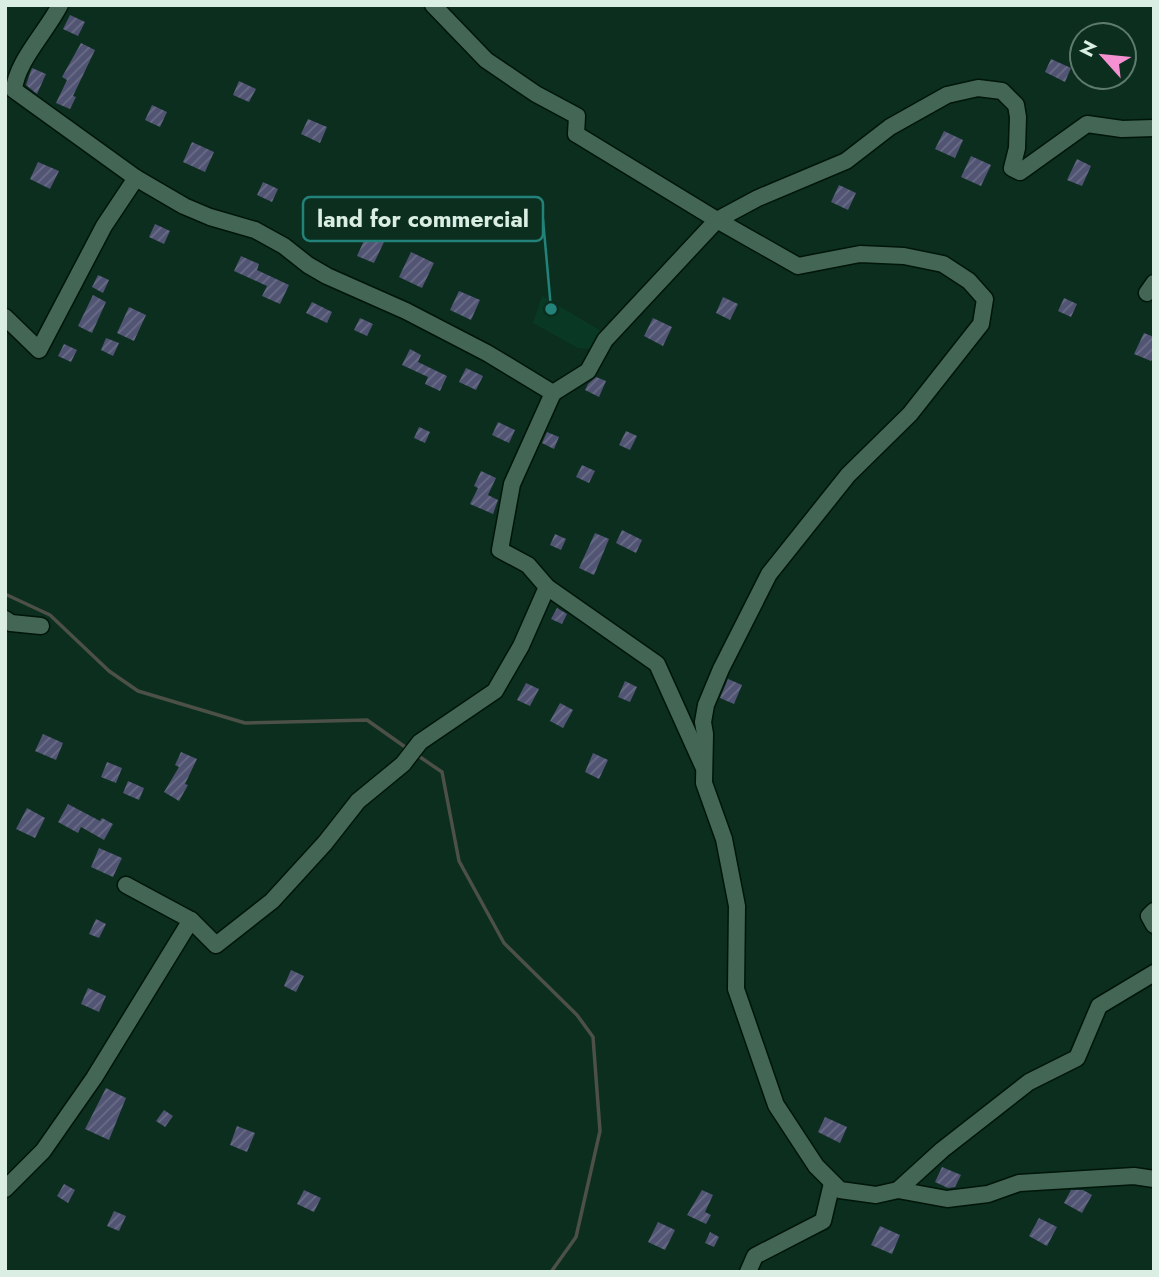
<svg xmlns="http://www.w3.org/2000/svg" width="1159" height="1277" viewBox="0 0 1159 1277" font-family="Jost,sans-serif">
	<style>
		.built { fill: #093825 }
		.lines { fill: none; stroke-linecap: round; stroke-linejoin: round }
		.stream { stroke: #4c5046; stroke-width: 3.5 }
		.building { fill: url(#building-hatch) }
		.minor-casing { stroke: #00150a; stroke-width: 19 }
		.minor { stroke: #446755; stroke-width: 16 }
		.leader { fill: none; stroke: #23827a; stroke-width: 2.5 }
		.callout-dot { fill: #23827a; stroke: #0b2e1f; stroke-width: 2.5 }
		.callout { fill: #0b2e1f; stroke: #23827a; stroke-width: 2.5 }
		.callout-label { font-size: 23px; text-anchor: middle; font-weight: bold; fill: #dbeee4 }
	</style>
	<defs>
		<pattern id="building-hatch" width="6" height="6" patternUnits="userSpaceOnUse" patternTransform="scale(1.75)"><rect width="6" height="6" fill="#525473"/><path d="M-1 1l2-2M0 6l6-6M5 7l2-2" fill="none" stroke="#6a6d87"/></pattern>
	</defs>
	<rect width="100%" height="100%" fill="#0b2e1f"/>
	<polygon class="built" points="542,296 603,332 593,349 578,348 533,323"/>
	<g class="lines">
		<g class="stream">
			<polyline points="5,594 50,615 109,671 138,691 245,723 367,720 408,749"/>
			<polyline points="417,755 442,772 459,861 504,943 577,1015 593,1037 600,1131 576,1237 551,1272"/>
		</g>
	</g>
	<g class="building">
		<polygon points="70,15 85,22 78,36 63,29"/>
		<polygon points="81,43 95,50 73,96 76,97 70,109 56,103 67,80 62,77"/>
		<polygon points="1051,59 1071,68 1065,82 1045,72"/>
		<polygon points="32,68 46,74 37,94 26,85"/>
		<polygon points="239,81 256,89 249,102 233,95"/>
		<polygon points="152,105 167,112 160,127 145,120"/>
		<polygon points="308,119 327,127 320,143 301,134"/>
		<polygon points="944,131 963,140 955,158 935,149"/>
		<polygon points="192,142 214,152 205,172 183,162"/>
		<polygon points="971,156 991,165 981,186 961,177"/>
		<polygon points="1077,159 1091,166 1082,186 1067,180"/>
		<polygon points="38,162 59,171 50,189 30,179"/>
		<polygon points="263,182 278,189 272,202 257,195"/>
		<polygon points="839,185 856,193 848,210 831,202"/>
		<polygon points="155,224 170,231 164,244 149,237"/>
		<polygon points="367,234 384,242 374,263 357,256"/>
		<polygon points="411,252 434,263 422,288 399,277"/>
		<polygon points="241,256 259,264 257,270 289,285 280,304 262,296 267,286 234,271"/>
		<polygon points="98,275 109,280 103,293 92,287"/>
		<polygon points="459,291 480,300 471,320 450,310"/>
		<polygon points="93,295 106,302 92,333 78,326"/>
		<polygon points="723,297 738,304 730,320 716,313"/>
		<polygon points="1064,298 1077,304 1071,317 1058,311"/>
		<polygon points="312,302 332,312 327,323 306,313"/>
		<polygon points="129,307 146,315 134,341 117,333"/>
		<polygon points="360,318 373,324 367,336 354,330"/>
		<polygon points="653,318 672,327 663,346 644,336"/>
		<polygon points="1144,333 1154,337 1154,356 1151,361 1134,354"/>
		<polygon points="106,338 119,343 113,356 101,350"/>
		<polygon points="64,344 77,350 71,362 58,356"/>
		<polygon points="410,349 421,355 418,362 447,376 440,391 425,384 428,377 402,365"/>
		<polygon points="466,368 483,376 476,390 459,382"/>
		<polygon points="596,377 606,381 599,397 585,390 588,384"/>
		<polygon points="498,422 515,430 509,443 492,435"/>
		<polygon points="419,427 430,432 425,443 414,438"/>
		<polygon points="626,431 637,436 630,450 619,445"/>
		<polygon points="547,432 559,437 554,449 542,443"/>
		<polygon points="582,465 595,471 589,483 576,477"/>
		<polygon points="481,471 496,478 488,495 498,500 493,514 470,504 478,488 474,486"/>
		<polygon points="622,530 642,540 636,553 616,543"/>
		<polygon points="595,533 609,539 594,575 579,568"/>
		<polygon points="555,534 566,539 561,550 550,545"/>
		<polygon points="557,608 567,614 562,624 551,619"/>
		<polygon points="728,679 742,685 734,704 720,698"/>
		<polygon points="625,681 637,687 630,702 618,697"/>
		<polygon points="526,683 539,689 530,706 517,700"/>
		<polygon points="560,703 573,710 563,728 550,721"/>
		<polygon points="43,734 63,743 56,760 35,751"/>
		<polygon points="181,752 197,759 185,784 188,785 179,801 164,792 179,767 175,765"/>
		<polygon points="593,753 608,760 599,779 585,772"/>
		<polygon points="107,762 122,768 116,783 101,777"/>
		<polygon points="128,781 144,788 139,800 123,793"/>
		<polygon points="68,804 100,821 102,818 113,824 104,840 81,827 78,833 58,822"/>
		<polygon points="27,808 45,818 35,838 16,829"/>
		<polygon points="99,848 122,858 113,877 91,867"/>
		<polygon points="96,919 106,924 99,938 89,934"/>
		<polygon points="291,970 304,976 296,992 284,986"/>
		<polygon points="88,988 106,996 99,1012 81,1004"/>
		<polygon points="106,1088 126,1098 109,1140 85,1129"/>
		<polygon points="164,1110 173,1116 165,1127 156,1121"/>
		<polygon points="825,1117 847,1127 840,1143 818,1132"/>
		<polygon points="237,1126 255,1133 247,1152 230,1145"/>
		<polygon points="942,1167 961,1175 955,1187 948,1188 935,1182"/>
		<polygon points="64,1184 75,1190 68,1203 57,1196"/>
		<polygon points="304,1190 321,1198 314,1212 297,1204"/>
		<polygon points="702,1190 713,1195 705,1212 711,1215 706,1224 687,1215"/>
		<polygon points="1071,1190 1083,1190 1092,1195 1082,1213 1064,1203"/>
		<polygon points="114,1211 126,1216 119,1231 107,1226"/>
		<polygon points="1039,1218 1057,1227 1047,1246 1029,1236"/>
		<polygon points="658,1222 675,1230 665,1250 648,1242"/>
		<polygon points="880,1226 900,1235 892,1254 871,1245"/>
		<polygon points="710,1232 719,1237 714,1247 705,1243"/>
	</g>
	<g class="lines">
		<g class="minor-casing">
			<g id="minor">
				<path d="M60,5C47,31 16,62 14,90L136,178L184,206L210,217L255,230L284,246L308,265L327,276L406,311L487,353L553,393L588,371L605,340L717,220L758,198L846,161L890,127L947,95L978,88L1002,91L1016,105L1018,117L1017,148L1012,168L1020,172L1087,124L1122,129L1154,128"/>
				<polyline points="433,5 486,60 536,94 577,116 576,134 717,220 798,266 860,254 904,256 943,264 969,281 985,299 981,324 910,414 848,475 769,574 721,669 706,705 703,722 705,734 704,783 724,839 737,906 736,989 776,1105 816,1166 840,1190 876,1195 898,1190 947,1199 988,1194 1019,1183 1134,1176 1154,1179"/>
				<polyline points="1147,293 1154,283"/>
				<polyline points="5,317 39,350 104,226 136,178"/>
				<polyline points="547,587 657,664 703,766"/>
				<polyline points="5,619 11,623 41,626"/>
				<polyline points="1154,911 1149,916 1154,925"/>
				<polyline points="191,920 216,945 272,901 325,843 358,801 403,764 420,742 495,691 521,646 547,587 528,565 500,550 512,484 553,393"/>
				<polyline points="5,1189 43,1151 94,1078 191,920 126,885"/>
				<polyline points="898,1190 942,1150 1029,1082 1077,1058 1099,1006 1154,973"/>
				<polyline points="748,1272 755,1256 823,1221 832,1183"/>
			</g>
		</g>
		<use href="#minor" class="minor"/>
	</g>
	<path class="leader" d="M551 309L543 219"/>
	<circle class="callout-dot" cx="551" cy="309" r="7"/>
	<rect class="callout" x="303" y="197" width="240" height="44" rx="7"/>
	<g class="callout-label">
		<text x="423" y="227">land for commercial</text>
	</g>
	<rect width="1159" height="1277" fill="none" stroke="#dbeee4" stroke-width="14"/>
	<g transform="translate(1103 56) rotate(297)"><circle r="33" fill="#0b2e1f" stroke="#5e7b6e" stroke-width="2"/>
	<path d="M0-5L12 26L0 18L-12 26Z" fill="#f591d2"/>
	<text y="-10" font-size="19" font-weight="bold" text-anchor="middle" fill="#dbeee4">N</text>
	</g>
</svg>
